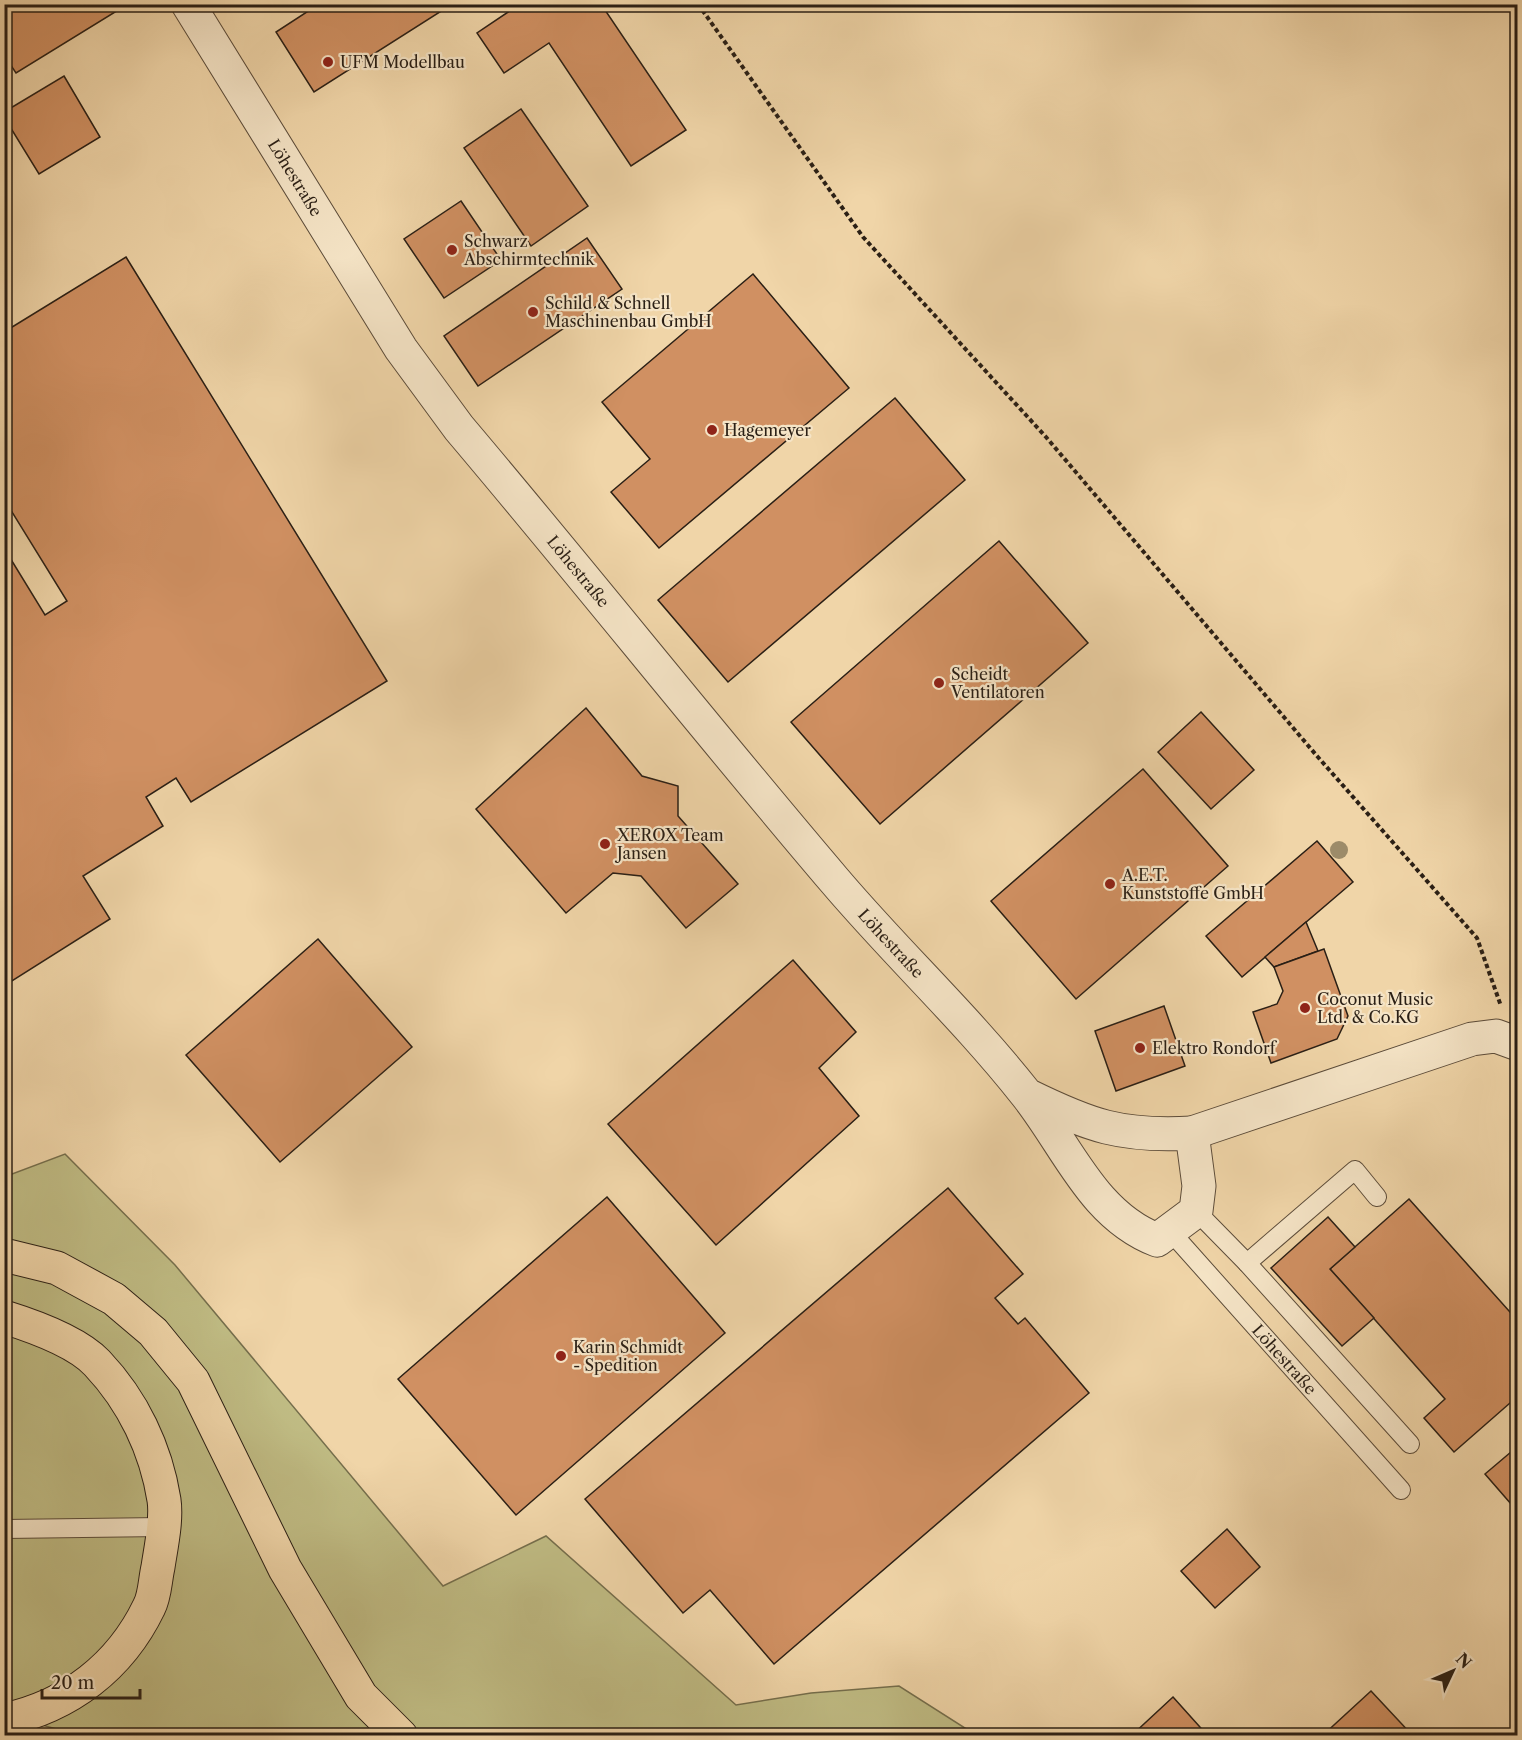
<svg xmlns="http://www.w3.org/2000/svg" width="1522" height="1740" viewBox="0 0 1522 1740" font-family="'Libre Caslon Text',serif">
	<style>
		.green { fill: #c0bc84; stroke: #756e4c; stroke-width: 1.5 }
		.building { fill: #d09062; stroke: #2a1f15; stroke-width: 1.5 }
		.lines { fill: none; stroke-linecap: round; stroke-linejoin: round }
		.service-casing { stroke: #5c4c3a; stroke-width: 20 }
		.minor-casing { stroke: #5c4c3a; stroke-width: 35 }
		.motorway-casing { stroke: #2a1f15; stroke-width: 35 }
		.path { stroke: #2a1f15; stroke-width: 4; stroke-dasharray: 4.5 3; stroke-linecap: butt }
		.service { stroke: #f5e4c6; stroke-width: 18 }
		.minor { stroke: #f5e4c6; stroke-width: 33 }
		.motorway { stroke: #f0d5a8; stroke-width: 33 }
		.tree { fill: #9c8b69 }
		.poi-dot { fill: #8f2418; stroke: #f5e4c6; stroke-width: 2 }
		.labels { text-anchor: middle; stroke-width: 4.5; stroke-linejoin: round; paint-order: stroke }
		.poi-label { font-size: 16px; fill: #2a1f15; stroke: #f5e4c6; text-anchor: start }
		.street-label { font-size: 16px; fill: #2a1f15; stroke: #f5e4c6 }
	</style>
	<rect width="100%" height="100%" fill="#f0d5a8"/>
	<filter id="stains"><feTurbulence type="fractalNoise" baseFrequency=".00333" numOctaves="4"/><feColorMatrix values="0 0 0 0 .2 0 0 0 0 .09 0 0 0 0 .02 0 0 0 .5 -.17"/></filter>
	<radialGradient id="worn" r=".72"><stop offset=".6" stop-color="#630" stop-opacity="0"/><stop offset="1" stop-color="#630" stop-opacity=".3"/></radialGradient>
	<polygon class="green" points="65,1154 175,1265 443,1586 546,1536 736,1705 811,1693 899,1686 976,1735 82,1736 5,1715 4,1177"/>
	<g class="building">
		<polygon points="4,4 117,4 120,9 16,73 4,55"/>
		<polygon points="319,4 440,4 443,10 314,92 276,32"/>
		<polygon points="520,4 601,4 686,130 631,166 549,43 504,73 477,33"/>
		<polygon points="64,76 100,137 39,174 4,117 4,112"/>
		<polygon points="521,109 588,206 531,246 464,148"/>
		<polygon points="461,201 501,260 444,298 404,239"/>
		<polygon points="587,238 622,289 478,386 444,336"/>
		<polygon points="126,257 387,681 191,802 176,778 146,797 163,826 83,876 110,919 4,986 4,548 45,615 67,601 4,499 4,332"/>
		<polygon points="753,274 849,388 659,548 611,492 650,459 602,402"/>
		<polygon points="895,398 965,480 728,682 658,600"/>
		<polygon points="999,541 1088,643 880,824 791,722"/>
		<polygon points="586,708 642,776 678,786 678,816 738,884 686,928 641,876 613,873 566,913 476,809"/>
		<polygon points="1201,712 1254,770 1211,809 1158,752"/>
		<polygon points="1143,769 1228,866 1076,999 991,901"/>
		<polygon points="1317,841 1353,882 1242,977 1206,936"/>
		<polygon points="1306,922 1318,951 1274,967 1265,957"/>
		<polygon points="318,939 412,1047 280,1162 186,1055"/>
		<polygon points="1324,949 1348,1016 1337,1039 1271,1063 1253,1012 1277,1004 1283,991 1274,967"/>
		<polygon points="793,960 856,1032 819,1068 859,1116 716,1245 608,1124"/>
		<polygon points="1164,1006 1185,1066 1116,1091 1095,1031"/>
		<polygon points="948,1188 1023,1274 995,1298 1018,1324 1025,1318 1089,1393 774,1664 710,1590 683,1613 585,1499"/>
		<polygon points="607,1197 725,1333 516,1515 398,1379"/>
		<polygon points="1409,1199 1518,1321 1518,1396 1454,1452 1424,1418 1445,1399 1330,1269"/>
		<polygon points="1328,1217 1355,1247 1330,1269 1374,1318 1342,1346 1271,1268"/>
		<polygon points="1518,1446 1518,1512 1485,1474"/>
		<polygon points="1227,1529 1260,1567 1215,1608 1181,1571"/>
		<polygon points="1371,1691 1413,1736 1322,1736"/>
		<polygon points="1173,1697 1208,1736 1131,1736"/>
	</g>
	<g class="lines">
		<g class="service-casing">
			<g id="service">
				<polyline points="1196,1211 1247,1263 1355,1170 1377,1197"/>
				<path id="s1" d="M1170,1231L1401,1490"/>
				<polyline points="1247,1263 1410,1444"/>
				<polyline points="4,1529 162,1527"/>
			</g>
		</g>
		<g class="minor-casing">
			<g id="minor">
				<path id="s2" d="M188,4L401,349L459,428C586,578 708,732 835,881C897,954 967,1019 1026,1094C1067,1145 1092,1215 1157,1240L1196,1211L1199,1186L1192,1133C1121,1137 1090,1126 1027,1095"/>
				<polyline points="1192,1133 1472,1039 1496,1036 1518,1044"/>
			</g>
		</g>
		<g class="motorway-casing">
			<g id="motorway">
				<polyline points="4,1255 57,1268 114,1299 153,1332 193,1381 285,1569 361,1696 401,1736"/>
				<path d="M4,1317C33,1326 76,1341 97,1363C133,1401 156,1449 164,1500C167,1520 161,1547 158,1567C155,1580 155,1596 149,1607C120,1667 69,1706 4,1720"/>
			</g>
		</g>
		<polyline class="path" points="698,4 863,237 1046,437 1317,756 1477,938 1501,1006"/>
		<use href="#service" class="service"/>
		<use href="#minor" class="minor"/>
		<use href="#motorway" class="motorway"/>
	</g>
	<circle class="tree" cx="1339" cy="850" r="9"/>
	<g class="poi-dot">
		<circle cx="328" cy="62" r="6"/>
		<circle cx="452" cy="250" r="6"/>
		<circle cx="533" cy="312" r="6"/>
		<circle cx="712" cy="430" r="6"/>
		<circle cx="939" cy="683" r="6"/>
		<circle cx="605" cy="844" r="6"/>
		<circle cx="1110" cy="884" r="6"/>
		<circle cx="1305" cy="1008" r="6"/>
		<circle cx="1140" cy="1048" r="6"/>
		<circle cx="561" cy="1356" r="6"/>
	</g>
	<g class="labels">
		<g class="poi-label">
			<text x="340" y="68">UFM Modellbau</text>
			<text x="464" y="247">Schwarz<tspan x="464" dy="18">Abschirmtechnik</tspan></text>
			<text x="545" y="309">Schild &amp; Schnell<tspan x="545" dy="18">Maschinenbau GmbH</tspan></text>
			<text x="724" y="436">Hagemeyer</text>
			<text x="951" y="680">Scheidt<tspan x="951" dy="18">Ventilatoren</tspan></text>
			<text x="617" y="841">XEROX Team<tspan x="617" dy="18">Jansen</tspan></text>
			<text x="1122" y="881">A.E.T.<tspan x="1122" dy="18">Kunststoffe GmbH</tspan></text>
			<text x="1317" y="1005">Coconut Music<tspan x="1317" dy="18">Ltd. &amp; Co.KG</tspan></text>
			<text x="1152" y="1054">Elektro Rondorf</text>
			<text x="573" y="1353">Karin Schmidt<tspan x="573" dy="18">- Spedition</tspan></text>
		</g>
		<g class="street-label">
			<text dy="6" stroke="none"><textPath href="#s2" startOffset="204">Löhestraße</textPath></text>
			<text dy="6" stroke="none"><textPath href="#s2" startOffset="690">Löhestraße</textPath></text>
			<text dy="6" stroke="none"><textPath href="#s2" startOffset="1176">Löhestraße</textPath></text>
			<text dy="6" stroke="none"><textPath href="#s1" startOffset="172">Löhestraße</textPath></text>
		</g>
	</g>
	<rect width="1522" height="1740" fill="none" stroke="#f0d5a8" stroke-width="24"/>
	<rect x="6" y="6" width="1510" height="1728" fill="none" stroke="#2a1f15" stroke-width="3"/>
	<rect x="12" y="12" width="1498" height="1716" fill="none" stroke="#2a1f15" stroke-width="1.5"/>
	<g transform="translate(1453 1671) rotate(46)" stroke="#f5e4c6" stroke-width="4.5" paint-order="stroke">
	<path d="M0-4.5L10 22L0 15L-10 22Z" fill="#2a1f15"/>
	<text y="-9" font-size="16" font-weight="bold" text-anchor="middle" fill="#2a1f15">N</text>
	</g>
	<path d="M42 1689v9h98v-9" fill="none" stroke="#2a1f15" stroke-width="3"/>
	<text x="51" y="1689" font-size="18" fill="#2a1f15" stroke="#f5e4c6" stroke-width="4.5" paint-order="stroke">20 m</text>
	<rect width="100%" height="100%" filter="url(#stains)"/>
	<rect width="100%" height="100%" fill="url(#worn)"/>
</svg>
